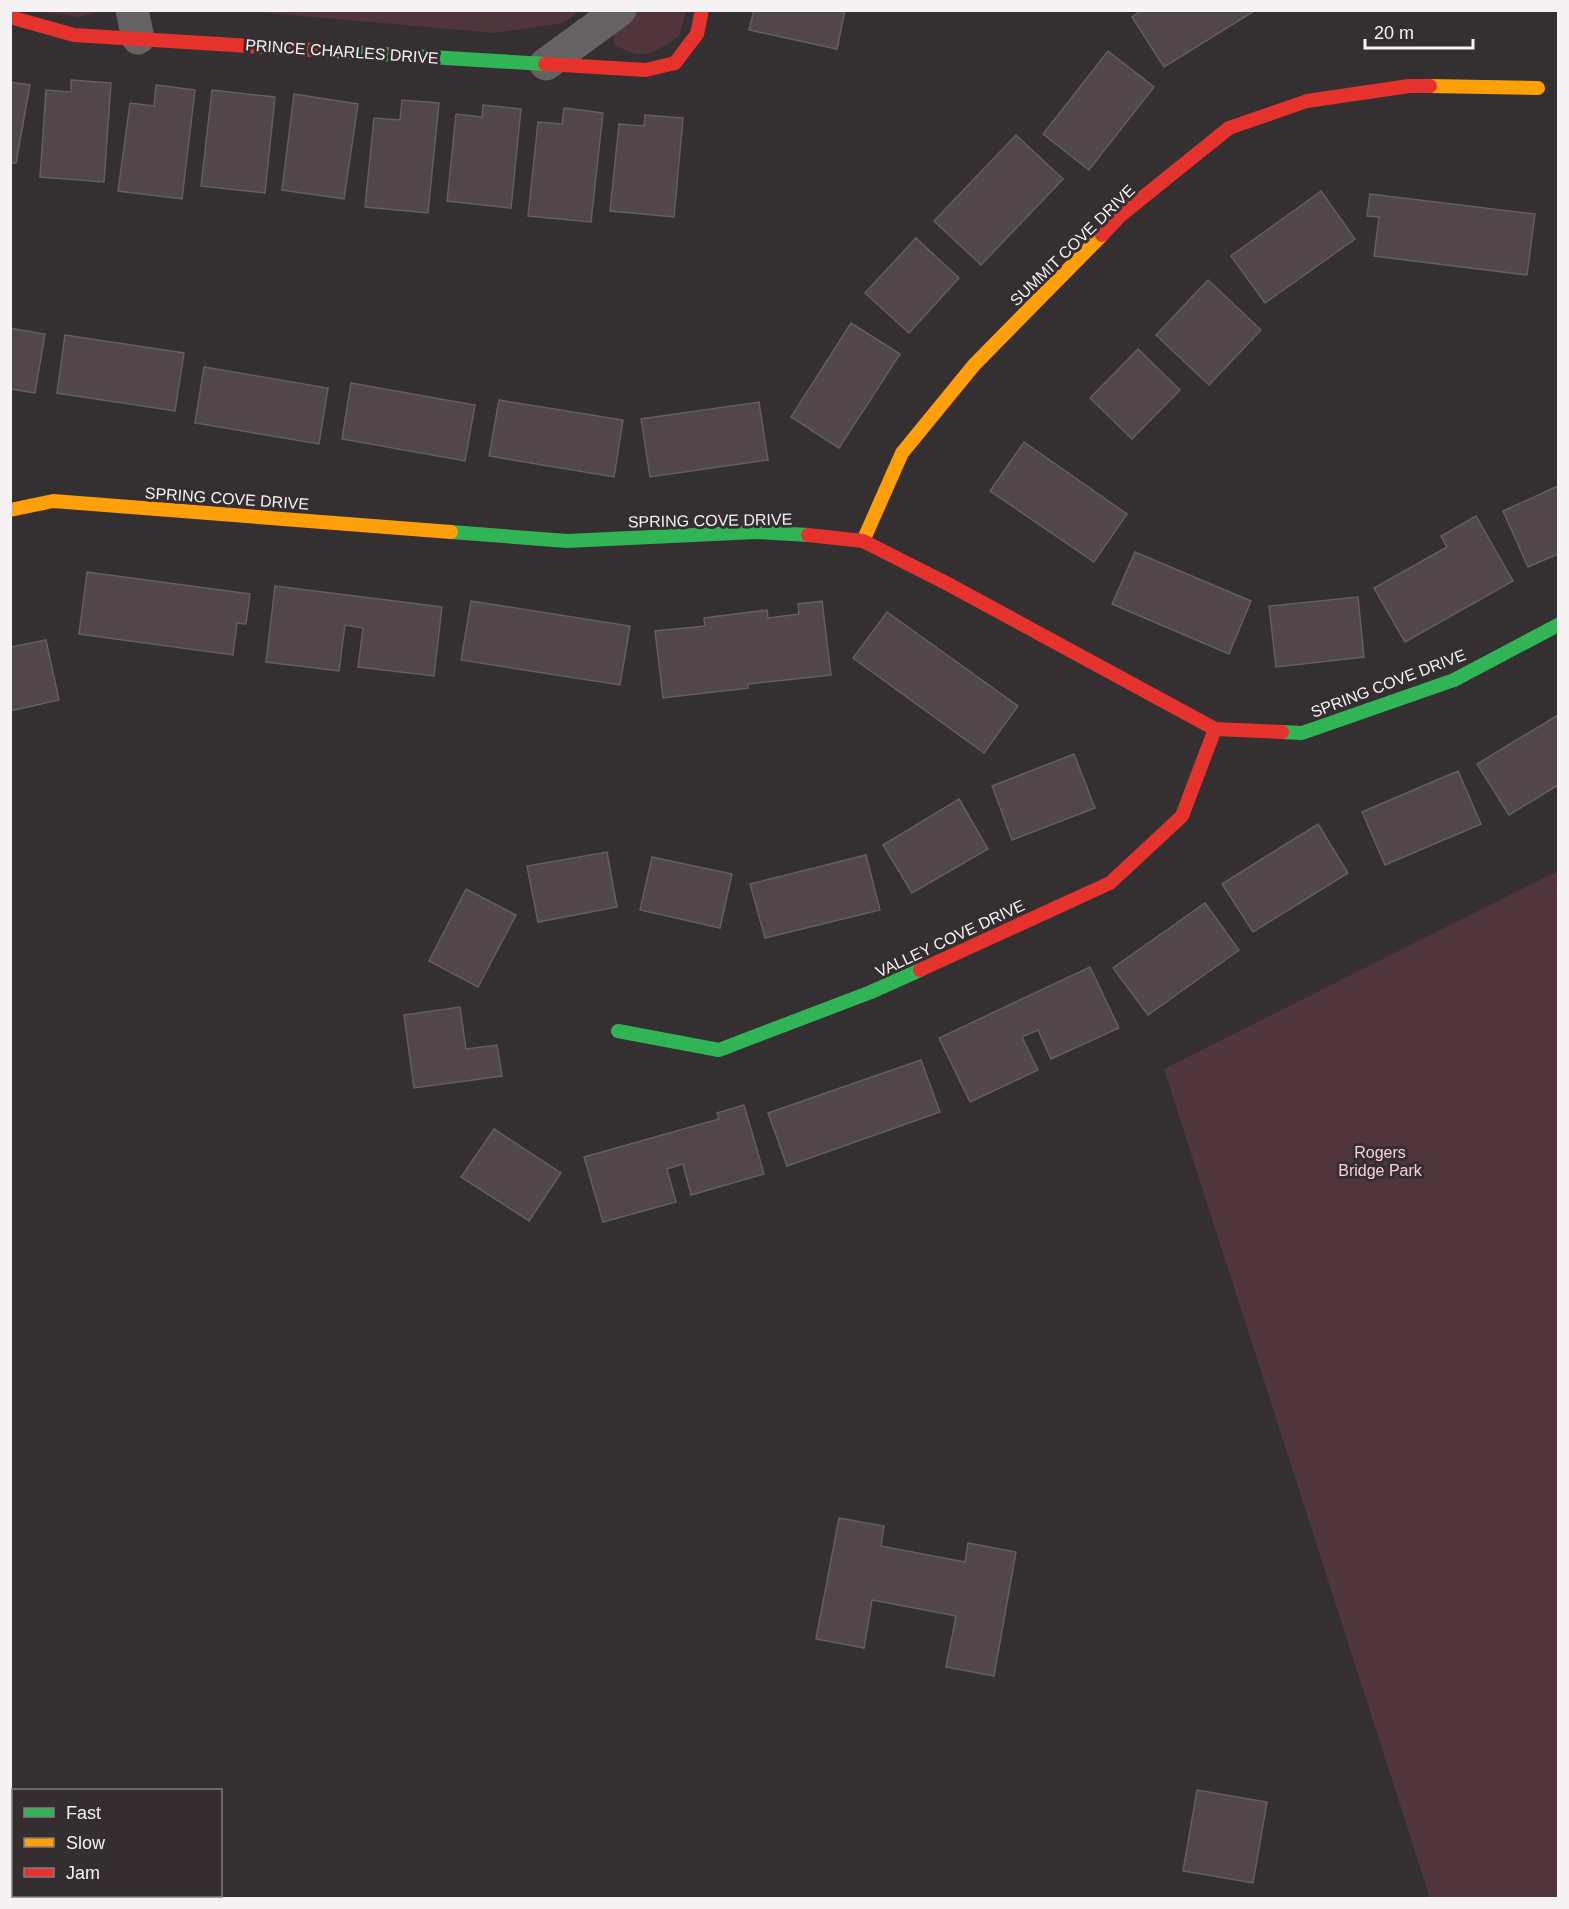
<svg xmlns="http://www.w3.org/2000/svg" width="1569" height="1909" viewBox="0 0 1569 1909" font-family="Helvetica,sans-serif">
	<style>
		.green { fill: #50363c }
		.building { fill: #514649; stroke: #615e5f; stroke-width: 1.5 }
		.lines { fill: none; stroke-linecap: round; stroke-linejoin: round }
		.street { stroke: #656264; stroke-width: 33 }
		.fast { stroke: #30b455; stroke-width: 14 }
		.slow { stroke: #ff9f0a; stroke-width: 14 }
		.jam { stroke: #e5322d; stroke-width: 14 }
		.labels { text-anchor: middle; stroke-width: 6; stroke-linejoin: round; paint-order: stroke }
		.street-label { font-size: 16px; fill: #f6f1f2; stroke: #352e30 }
		.park-label { font-size: 16px; fill: #fcced8; stroke: #352e30 }
	</style>
	<rect width="100%" height="100%" fill="#342f31"/>
	<g class="green">
		<polygon points="36,11 102,11 79,17"/>
		<polygon points="246,11 580,11 563,23 495,33"/>
		<path d="M638,11H686L679,36C652,54 643,62 614,44L613,32Z"/>
		<polygon points="1558,871 1558,1898 1430,1898 1164,1069"/>
	</g>
	<g class="building">
		<polygon points="754,10 845,10 837,49 749,30"/>
		<polygon points="1142,10 1256,10 1164,67 1132,17"/>
		<polygon points="1108,51 1154,87 1089,170 1043,134"/>
		<polygon points="71,80 111,83 104,182 40,177 46,90 71,92"/>
		<polygon points="10,82 30,85 16,163 10,163"/>
		<polygon points="156,85 195,90 182,199 118,191 130,103 154,106"/>
		<polygon points="212,90 275,97 265,193 201,186"/>
		<polygon points="294,94 358,104 344,199 282,190"/>
		<polygon points="402,100 439,103 428,213 365,207 374,118 400,120"/>
		<polygon points="483,105 521,109 511,208 447,201 456,114 482,117"/>
		<polygon points="564,108 603,113 591,222 528,216 538,122 562,124"/>
		<polygon points="645,115 683,118 674,217 610,211 619,124 644,126"/>
		<polygon points="1016,135 1063,179 981,265 934,221"/>
		<polygon points="1321,191 1355,239 1265,303 1231,256"/>
		<polygon points="1370,194 1535,214 1527,275 1374,256 1379,217 1367,216"/>
		<polygon points="916,238 959,278 909,333 865,293"/>
		<polygon points="1208,280 1261,330 1209,385 1156,335"/>
		<polygon points="851,323 900,354 839,448 791,417"/>
		<polygon points="10,328 45,334 35,393 10,389"/>
		<polygon points="65,335 184,353 175,411 57,393"/>
		<polygon points="1138,349 1180,390 1132,439 1090,398"/>
		<polygon points="204,367 328,388 319,444 195,423"/>
		<polygon points="351,383 475,405 465,461 342,439"/>
		<polygon points="499,400 623,420 614,477 489,456"/>
		<polygon points="759,402 768,460 650,477 641,419"/>
		<polygon points="1024,442 1127,514 1094,562 990,491"/>
		<polygon points="1558,486 1558,554 1528,567 1503,511"/>
		<polygon points="1476,516 1513,581 1405,642 1374,588 1447,547 1441,536"/>
		<polygon points="1135,552 1251,601 1229,654 1112,604"/>
		<polygon points="87,572 250,594 246,624 237,623 233,655 79,634"/>
		<polygon points="275,586 442,607 434,676 358,667 363,628 345,625 339,671 266,662"/>
		<polygon points="1358,597 1364,657 1276,667 1269,606"/>
		<polygon points="471,601 630,626 620,685 461,660"/>
		<polygon points="822,601 831,675 748,684 748,688 663,698 655,631 705,626 704,618 767,610 768,618 799,614 798,604"/>
		<polygon points="887,612 1018,706 984,753 853,658"/>
		<polygon points="46,640 59,700 10,711 10,647"/>
		<polygon points="1558,715 1558,785 1509,815 1477,764"/>
		<polygon points="1074,754 1095,808 1012,840 992,786"/>
		<polygon points="1458,771 1481,824 1385,865 1362,812"/>
		<polygon points="959,799 988,849 912,893 883,845"/>
		<polygon points="1318,824 1348,873 1253,932 1222,884"/>
		<polygon points="607,852 617,907 538,922 527,866"/>
		<polygon points="866,855 880,910 765,938 750,884"/>
		<polygon points="652,857 732,874 720,928 640,910"/>
		<polygon points="466,889 516,915 478,987 429,961"/>
		<polygon points="1205,903 1239,950 1148,1015 1113,968"/>
		<polygon points="1090,967 1119,1028 1051,1059 1038,1030 1022,1037 1038,1070 970,1102 939,1038"/>
		<polygon points="460,1007 466,1049 497,1045 502,1076 414,1088 404,1015"/>
		<polygon points="921,1060 940,1112 787,1166 768,1113"/>
		<polygon points="744,1105 764,1174 691,1195 683,1164 667,1169 676,1202 603,1222 584,1157 719,1119 717,1113"/>
		<polygon points="494,1129 561,1173 529,1221 461,1177"/>
		<polygon points="839,1518 884,1526 881,1546 965,1562 968,1543 1016,1552 994,1676 946,1667 956,1616 872,1600 864,1648 816,1639"/>
		<polygon points="1197,1790 1267,1802 1253,1883 1183,1871"/>
	</g>
	<g class="lines">
		<g class="street">
			<polyline points="132,10 138,38"/>
			<polyline points="546,64 620,10"/>
		</g>
		<g class="fast">
			<polyline points="314,50 545,64"/>
			<polyline points="451,532 567,541 756,532 808,535"/>
			<polyline points="1282,732 1302,733 1454,680 1558,625"/>
			<polyline points="618,1031 719,1050 871,992 920,970"/>
		</g>
		<g class="slow">
			<polyline points="1430,86 1538,88"/>
			<polyline points="10,510 53,501 451,532"/>
			<polyline points="863,541 902,453 974,365 1102,235"/>
		</g>
		<g class="jam">
			<polyline points="10,17 74,35 314,50"/>
			<polyline points="545,64 646,70 675,63 697,34 702,10"/>
			<polyline points="1102,235 1121,215 1229,128 1307,101 1409,86 1430,86"/>
			<polyline points="808,535 863,541 946,583 1215,729 1282,732"/>
			<polyline points="920,970 1110,883 1182,816 1215,729"/>
		</g>
	</g>
	<g class="labels">
		<g class="street-label">
			<text transform="translate(342 51) rotate(4)" y="6">PRINCE CHARLES DRIVE</text>
			<text transform="translate(1072 245) rotate(-44)" y="6">SUMMIT COVE DRIVE</text>
			<text transform="translate(227 498) rotate(4)" y="6">SPRING COVE DRIVE</text>
			<text transform="translate(710 520) rotate(-1)" y="6">SPRING COVE DRIVE</text>
			<text transform="translate(1388 683) rotate(-21)" y="6">SPRING COVE DRIVE</text>
			<text transform="translate(950 938) rotate(-25)" y="6">VALLEY COVE DRIVE</text>
		</g>
		<g class="park-label">
			<text x="1380" y="1158">Rogers<tspan x="1380" dy="18">Bridge Park</tspan></text>
		</g>
	</g>
	<rect width="1569" height="1909" fill="none" stroke="#f6f1f2" stroke-width="24"/>
	<rect x="12" y="1789" width="210" height="108" fill="#352e30" stroke="#827c7e" stroke-width="1.5"/>
	<rect x="24" y="1808" width="30" height="9" fill="#30b455" stroke="#827c7e" stroke-width="1.5"/>
	<text x="66" y="1819" font-size="18" fill="#f6f1f2">Fast</text>
	<rect x="24" y="1838" width="30" height="9" fill="#ff9f0a" stroke="#827c7e" stroke-width="1.5"/>
	<text x="66" y="1849" font-size="18" fill="#f6f1f2">Slow</text>
	<rect x="24" y="1868" width="30" height="9" fill="#e5322d" stroke="#827c7e" stroke-width="1.5"/>
	<text x="66" y="1879" font-size="18" fill="#f6f1f2">Jam</text>
	<path d="M1365 39v9h108v-9" fill="none" stroke="#f6f1f2" stroke-width="3"/>
	<text x="1374" y="39" font-size="18" fill="#f6f1f2" stroke="#352e30" stroke-width="4.5" paint-order="stroke">20 m</text>
</svg>
